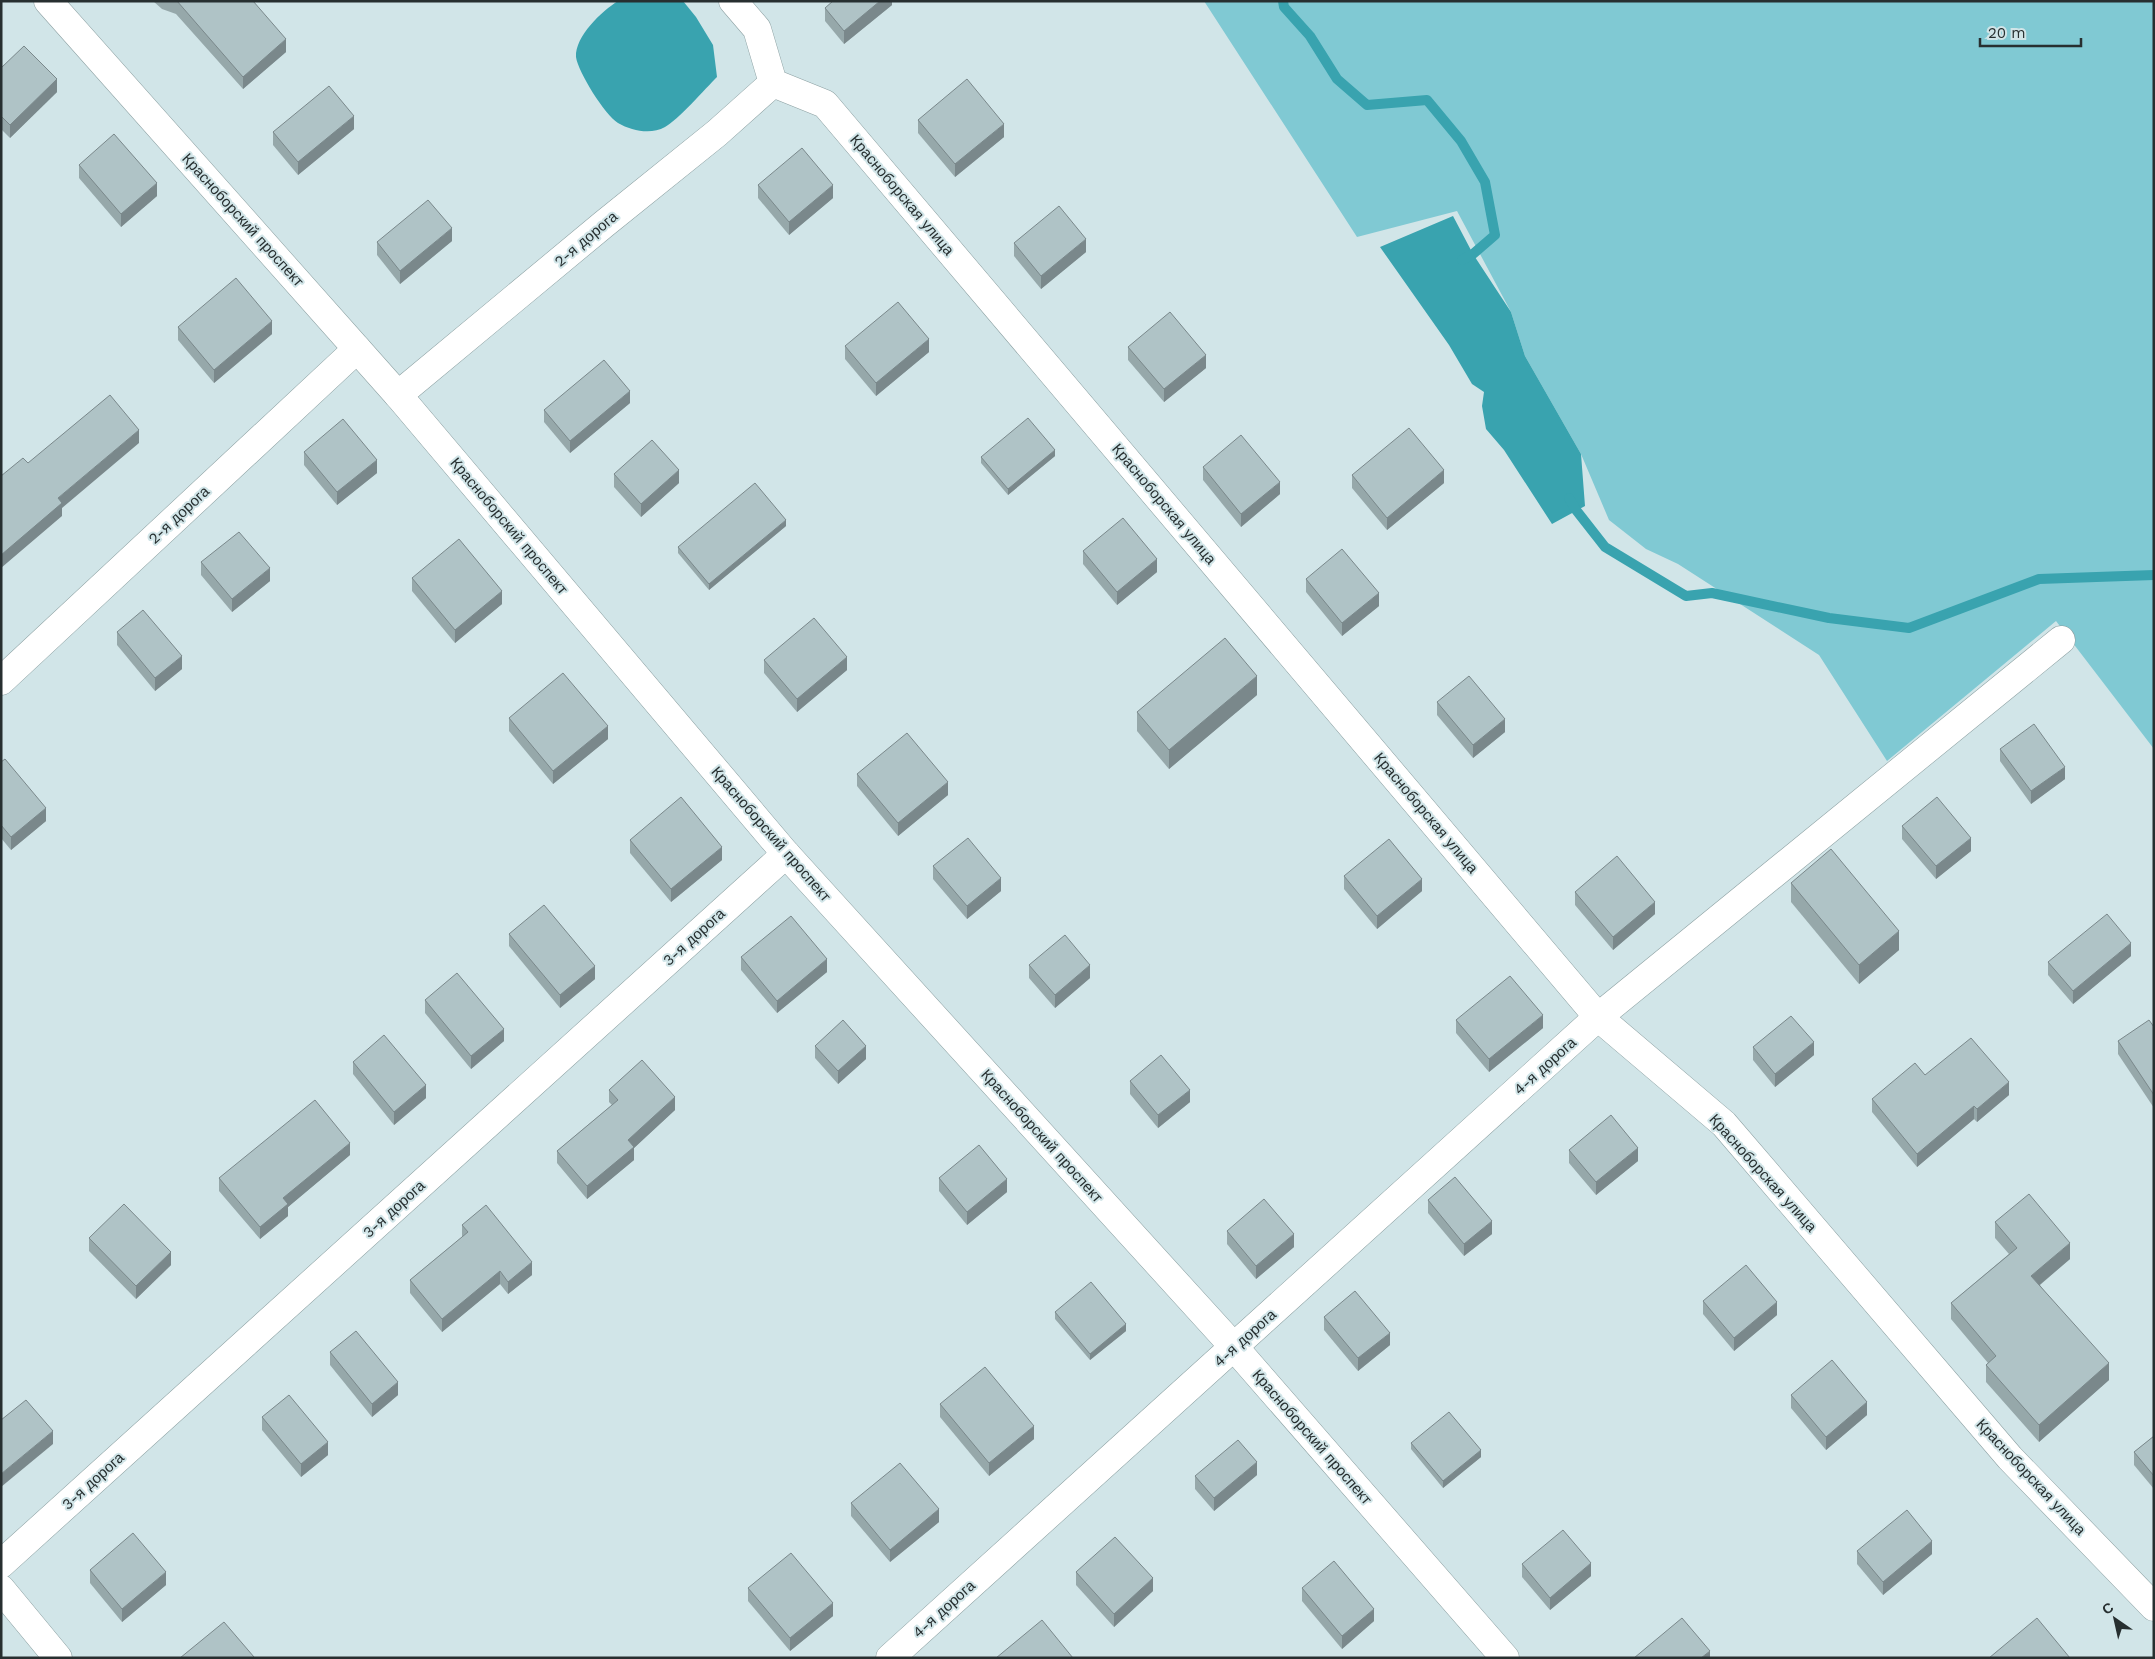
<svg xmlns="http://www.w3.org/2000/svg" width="2155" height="1659" viewBox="0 0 2155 1659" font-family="'Work Sans',sans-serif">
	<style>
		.green { fill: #80c9d3 }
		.water { fill: #39a3af }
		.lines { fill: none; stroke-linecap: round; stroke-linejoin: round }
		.stream { stroke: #39a3af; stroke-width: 10 }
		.minor-casing { stroke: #8ca0a2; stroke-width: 29 }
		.minor { stroke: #fff; stroke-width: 28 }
		.wall { fill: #96a8aa }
		.shaded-wall { fill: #7a888b }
		.building { fill: #afc3c6; stroke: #7a888b }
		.labels { text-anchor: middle; stroke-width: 4; stroke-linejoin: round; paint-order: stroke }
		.street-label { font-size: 15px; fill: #272f30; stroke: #d1e5e8 }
	</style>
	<rect width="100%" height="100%" fill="#d1e5e8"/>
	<polygon class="green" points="1204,1 2154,1 2154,749 2056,621 1887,761 1819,655 1678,564 1646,549 1609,520 1581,454 1525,356 1511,312 1457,211 1357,237"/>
	<g class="water">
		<path d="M618,1H683L696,17L713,45L717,77C706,88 677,121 665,127C651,135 632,131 618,123C605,115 578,72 576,57C575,36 602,11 618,1Z"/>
		<polygon points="1453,216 1473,254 1511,312 1525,356 1581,454 1585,506 1552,524 1504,450 1486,429 1482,406 1484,392 1472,384 1449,345 1380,247"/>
	</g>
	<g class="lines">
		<g class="stream">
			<polyline points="1283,1 1284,7 1310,36 1337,79 1367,105 1427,100 1461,141 1485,182 1495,235 1473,254 1462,260"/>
			<polyline points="1569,498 1576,510 1605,547 1686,596 1712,593 1829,618 1909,628 2039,579 2154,575"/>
		</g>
		<g class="minor-casing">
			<g id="minor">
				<polyline points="48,1 398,395 786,854 1234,1347 1505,1658"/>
				<polyline points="733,1 757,29 773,83 825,104 1598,1017 1724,1124 2010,1458 2154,1607"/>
				<polyline points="398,395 604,224 717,133 773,83"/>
				<polyline points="1,681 357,349"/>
				<polyline points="1,1564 786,854"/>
				<polyline points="1,1589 58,1658"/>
				<polyline points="890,1658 1598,1017 2061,640"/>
			</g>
		</g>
		<use href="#minor" class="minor"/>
	</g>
	<g class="wall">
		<polygon points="153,1 253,1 286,52 243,89 176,14 162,9"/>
		<polygon points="892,1 892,5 844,44 825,21 825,8"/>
		<polygon points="1,68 57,92 10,138 1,129"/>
		<polygon points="918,120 1004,137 955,177 918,133"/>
		<polygon points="354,129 298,175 273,145 273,132"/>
		<polygon points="79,165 157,196 121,227 79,178"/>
		<polygon points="758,185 833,198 789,235 758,198"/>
		<polygon points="452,241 400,284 377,255 377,242"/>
		<polygon points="1014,243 1086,252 1041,289 1014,256"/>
		<polygon points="178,327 272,334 214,383 178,340"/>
		<polygon points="845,346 929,352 876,396 845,359"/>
		<polygon points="1128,347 1206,368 1164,402 1128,360"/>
		<polygon points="630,403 570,453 544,422 544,410"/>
		<polygon points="304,452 377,473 337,505 304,465"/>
		<polygon points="1055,456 1008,495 981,463 981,457"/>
		<polygon points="1203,467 1280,494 1241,527 1203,480"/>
		<polygon points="614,474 679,483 641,517 614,487"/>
		<polygon points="1352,475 1444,483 1387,530 1352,488"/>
		<polygon points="786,526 709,590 678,553 678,547"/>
		<polygon points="1083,551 1157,572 1117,605 1083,564"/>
		<polygon points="201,562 270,581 232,612 201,575"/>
		<polygon points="412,578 502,604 455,643 412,591"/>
		<polygon points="1306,579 1379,606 1342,636 1306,592"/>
		<polygon points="117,632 182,669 155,691 117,645"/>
		<polygon points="764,660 847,670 797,712 764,673"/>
		<polygon points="1257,695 1169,769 1137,731 1137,712"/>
		<polygon points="1437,702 1505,732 1473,758 1437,715"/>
		<polygon points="509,718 608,739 553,784 509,731"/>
		<polygon points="2000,749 2065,779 2031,804 2000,761"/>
		<polygon points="1,762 46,821 11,850 1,838"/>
		<polygon points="857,774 948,795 898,836 857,786"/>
		<polygon points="1902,826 1971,851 1936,879 1902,839"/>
		<polygon points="630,840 722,860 671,902 630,853"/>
		<polygon points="933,866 1001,891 967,919 933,879"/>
		<polygon points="1344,876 1422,891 1377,929 1344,889"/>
		<polygon points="1791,883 1899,950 1859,984 1791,902"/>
		<polygon points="1575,892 1655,914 1613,950 1575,905"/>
		<polygon points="509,934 595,979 560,1008 509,946"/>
		<polygon points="2131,956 2073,1004 2048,975 2048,962"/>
		<polygon points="741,957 827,972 777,1013 741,970"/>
		<polygon points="1029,965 1090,978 1055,1008 1029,978"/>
		<polygon points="425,1000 504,1041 471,1069 425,1013"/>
		<polygon points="1456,1020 1543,1028 1489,1072 1456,1033"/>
		<polygon points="2154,1027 2154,1108 2118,1054 2118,1041"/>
		<polygon points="815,1046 866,1059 838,1084 815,1058"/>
		<polygon points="1753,1047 1814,1055 1775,1087 1753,1060"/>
		<polygon points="353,1062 426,1098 394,1125 353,1074"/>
		<polygon points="1925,1075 2009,1095 1977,1122 1974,1119 1917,1167 1872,1112 1872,1099"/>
		<polygon points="1130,1081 1190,1102 1158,1128 1130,1094"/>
		<polygon points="609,1090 675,1110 634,1148 634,1160 587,1199 557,1163 557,1151 612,1105 609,1102"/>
		<polygon points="1569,1150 1638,1161 1596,1195 1569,1163"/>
		<polygon points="350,1155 288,1207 288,1216 260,1239 219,1191 219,1178"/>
		<polygon points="939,1178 1007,1192 967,1225 939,1191"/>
		<polygon points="1428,1200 1492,1234 1464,1256 1428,1213"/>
		<polygon points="1995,1222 2070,1259 2040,1285 2109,1380 2039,1442 1986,1382 1986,1365 1988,1363 1951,1319 1951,1303 2009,1254 1995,1238"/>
		<polygon points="462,1225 532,1275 508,1294 500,1284 442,1332 410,1293 410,1280 462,1237"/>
		<polygon points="1227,1231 1294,1247 1256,1279 1227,1244"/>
		<polygon points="89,1238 171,1265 136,1299 89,1251"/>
		<polygon points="1703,1301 1777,1315 1734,1351 1703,1314"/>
		<polygon points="1055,1312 1126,1331 1090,1360 1055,1319"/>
		<polygon points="1324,1317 1390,1345 1358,1371 1324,1330"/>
		<polygon points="330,1352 398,1395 372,1417 330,1365"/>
		<polygon points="1791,1395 1867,1415 1826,1450 1791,1408"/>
		<polygon points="940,1404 1034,1439 989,1476 940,1417"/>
		<polygon points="262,1417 328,1455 301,1477 262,1430"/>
		<polygon points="2154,1436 2154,1489 2134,1465 2134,1452"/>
		<polygon points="1411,1443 1481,1457 1443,1488 1411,1449"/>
		<polygon points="1257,1475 1214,1511 1195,1489 1195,1476"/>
		<polygon points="851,1503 939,1522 890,1562 851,1516"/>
		<polygon points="1857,1551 1932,1554 1883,1595 1857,1564"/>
		<polygon points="1522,1564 1591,1576 1550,1610 1522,1577"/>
		<polygon points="90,1570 166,1585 122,1622 90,1583"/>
		<polygon points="1076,1572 1153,1591 1114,1627 1076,1585"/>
		<polygon points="748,1588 833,1616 790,1651 748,1601"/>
		<polygon points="1302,1588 1374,1621 1342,1649 1302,1601"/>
	</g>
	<g class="shaded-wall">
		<polygon points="880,1 892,1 892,5 844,44 844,31"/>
		<polygon points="286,39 286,52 243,89 243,77"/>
		<polygon points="57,79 57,92 10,138 10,125"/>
		<polygon points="354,116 354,129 298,175 298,162"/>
		<polygon points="1004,124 1004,137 955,177 955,164"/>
		<polygon points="157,183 157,196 121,227 121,214"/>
		<polygon points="833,185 833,198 789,235 789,222"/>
		<polygon points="452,228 452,241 400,284 400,271"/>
		<polygon points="1086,239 1086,252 1041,289 1041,276"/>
		<polygon points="272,321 272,334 214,383 214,370"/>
		<polygon points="929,339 929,352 876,396 876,383"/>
		<polygon points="1206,355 1206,368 1164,402 1164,389"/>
		<polygon points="630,391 630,403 570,453 570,441"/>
		<polygon points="139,430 139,443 62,508 62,516 1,568 1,555 58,498"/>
		<polygon points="1055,450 1055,456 1008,495 1008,489"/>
		<polygon points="377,460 377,473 337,505 337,492"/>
		<polygon points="679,470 679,483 641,517 641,504"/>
		<polygon points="1444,470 1444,483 1387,530 1387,518"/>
		<polygon points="1280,482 1280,494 1241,527 1241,514"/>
		<polygon points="786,520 786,526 709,590 709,584"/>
		<polygon points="1157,559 1157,572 1117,605 1117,592"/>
		<polygon points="270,568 270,581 232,612 232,599"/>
		<polygon points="502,591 502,604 455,643 455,630"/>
		<polygon points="1379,593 1379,606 1342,636 1342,623"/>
		<polygon points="182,656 182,669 155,691 155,678"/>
		<polygon points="847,657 847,670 797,712 797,699"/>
		<polygon points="1257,676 1257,695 1169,769 1169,750"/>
		<polygon points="1505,719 1505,732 1473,758 1473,745"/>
		<polygon points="608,726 608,739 553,784 553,771"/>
		<polygon points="2065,767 2065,779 2031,804 2031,791"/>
		<polygon points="948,782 948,795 898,836 898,823"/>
		<polygon points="46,808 46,821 11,850 11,837"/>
		<polygon points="1971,838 1971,851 1936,879 1936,866"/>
		<polygon points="722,847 722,860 671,902 671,889"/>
		<polygon points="1001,878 1001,891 967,919 967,906"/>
		<polygon points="1422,879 1422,891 1377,929 1377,916"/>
		<polygon points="1655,902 1655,914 1613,950 1613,937"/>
		<polygon points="1899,931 1899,950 1859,984 1859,965"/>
		<polygon points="2131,943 2131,956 2073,1004 2073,991"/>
		<polygon points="827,959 827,972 777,1013 777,1001"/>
		<polygon points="1090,965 1090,978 1055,1008 1055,995"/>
		<polygon points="595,966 595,979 560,1008 560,995"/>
		<polygon points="1543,1015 1543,1028 1489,1072 1489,1059"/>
		<polygon points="504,1029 504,1041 471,1069 471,1056"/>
		<polygon points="1814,1042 1814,1055 1775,1087 1775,1074"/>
		<polygon points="866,1046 866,1059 838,1084 838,1071"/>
		<polygon points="2009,1082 2009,1095 1977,1122 1977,1109"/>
		<polygon points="426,1085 426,1098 394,1125 394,1112"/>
		<polygon points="1190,1090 1190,1102 1158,1128 1158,1115"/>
		<polygon points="675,1097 675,1110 634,1148 634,1160 587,1199 587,1186 628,1140"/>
		<polygon points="1974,1106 1974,1119 1917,1167 1917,1154"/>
		<polygon points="350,1143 350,1155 288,1207 288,1216 260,1239 260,1227 283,1198"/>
		<polygon points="1638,1148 1638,1161 1596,1195 1596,1182"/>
		<polygon points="1007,1179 1007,1192 967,1225 967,1212"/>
		<polygon points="1492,1221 1492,1234 1464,1256 1464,1244"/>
		<polygon points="1294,1234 1294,1247 1256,1279 1256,1266"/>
		<polygon points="2070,1243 2070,1259 2031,1292 2031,1276"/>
		<polygon points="171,1252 171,1265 136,1299 136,1286"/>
		<polygon points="532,1262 532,1275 508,1294 508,1282"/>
		<polygon points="500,1271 500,1284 442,1332 442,1319"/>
		<polygon points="1777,1302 1777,1315 1734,1351 1734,1338"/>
		<polygon points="1126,1324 1126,1331 1090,1360 1090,1354"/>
		<polygon points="1390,1333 1390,1345 1358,1371 1358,1358"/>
		<polygon points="2109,1363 2109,1380 2039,1442 2039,1425"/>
		<polygon points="398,1382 398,1395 372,1417 372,1404"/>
		<polygon points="1867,1402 1867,1415 1826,1450 1826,1437"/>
		<polygon points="1034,1426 1034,1439 989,1476 989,1463"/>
		<polygon points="53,1431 53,1444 1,1487 1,1474"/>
		<polygon points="328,1442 328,1455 301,1477 301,1464"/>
		<polygon points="1481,1450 1481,1457 1443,1488 1443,1481"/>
		<polygon points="1257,1462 1257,1475 1214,1511 1214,1498"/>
		<polygon points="939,1509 939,1522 890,1562 890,1550"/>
		<polygon points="1932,1541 1932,1554 1883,1595 1883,1582"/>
		<polygon points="1591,1563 1591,1576 1550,1610 1550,1598"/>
		<polygon points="166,1572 166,1585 122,1622 122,1609"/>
		<polygon points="1153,1578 1153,1591 1114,1627 1114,1614"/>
		<polygon points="833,1603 833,1616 790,1651 790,1638"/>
		<polygon points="1374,1609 1374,1621 1342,1649 1342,1636"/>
		<polygon points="1710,1651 1710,1658 1701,1658"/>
	</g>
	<g class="building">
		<polygon points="177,1 253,1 286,39 243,77"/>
		<polygon points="833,1 880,1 844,31 825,8"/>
		<polygon points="24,46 57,79 10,125 1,116 1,68"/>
		<polygon points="967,79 1004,124 955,164 918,120"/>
		<polygon points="329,86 354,116 298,162 273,132"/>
		<polygon points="114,134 157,183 121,214 79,165"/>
		<polygon points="802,148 833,185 789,222 758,185"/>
		<polygon points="428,200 452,228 400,271 377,242"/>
		<polygon points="1059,206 1086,239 1041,276 1014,243"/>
		<polygon points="236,278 272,321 214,370 178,327"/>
		<polygon points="898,302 929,339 876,383 845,346"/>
		<polygon points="1170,312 1206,355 1164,389 1128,347"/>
		<polygon points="604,360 630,391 570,441 544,410"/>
		<polygon points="110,395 139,430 58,498 62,503 1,555 1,476 23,458 28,463"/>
		<polygon points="1028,418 1055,450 1008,489 981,457"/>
		<polygon points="343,419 377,460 337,492 304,452"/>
		<polygon points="1409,428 1444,470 1387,518 1352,475"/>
		<polygon points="1241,435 1280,482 1241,514 1203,467"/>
		<polygon points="652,440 679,470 641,504 614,474"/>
		<polygon points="755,483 786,520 709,584 678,547"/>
		<polygon points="1123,518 1157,559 1117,592 1083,551"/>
		<polygon points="239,532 270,568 232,599 201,562"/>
		<polygon points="459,539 502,591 455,630 412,578"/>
		<polygon points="1342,549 1379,593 1342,623 1306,579"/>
		<polygon points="143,610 182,656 155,678 117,632"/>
		<polygon points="814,618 847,657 797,699 764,660"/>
		<polygon points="1225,638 1257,676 1169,750 1137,712"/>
		<polygon points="563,673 608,726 553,771 509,718"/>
		<polygon points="1469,676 1505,719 1473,745 1437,702"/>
		<polygon points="2034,724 2065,767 2031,791 2000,749"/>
		<polygon points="907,733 948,782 898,823 857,774"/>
		<polygon points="5,759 46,808 11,837 1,825 1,762"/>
		<polygon points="681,797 722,847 671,889 630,840"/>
		<polygon points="1937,797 1971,838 1936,866 1902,826"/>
		<polygon points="968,838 1001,878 967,906 933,866"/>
		<polygon points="1389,839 1422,879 1377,916 1344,876"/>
		<polygon points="1831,849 1899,931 1859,965 1791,883"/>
		<polygon points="1617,856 1655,902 1613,937 1575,892"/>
		<polygon points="544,905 595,966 560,995 509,934"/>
		<polygon points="2107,914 2131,943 2073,991 2048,962"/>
		<polygon points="791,916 827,959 777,1001 741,957"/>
		<polygon points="1065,935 1090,965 1055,995 1029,965"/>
		<polygon points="457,973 504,1029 471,1056 425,1000"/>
		<polygon points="1510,976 1543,1015 1489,1059 1456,1020"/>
		<polygon points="1791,1016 1814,1042 1775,1074 1753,1047"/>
		<polygon points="843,1020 866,1046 838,1071 815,1046"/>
		<polygon points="2149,1020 2154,1027 2154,1095 2118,1041"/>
		<polygon points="384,1035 426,1085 394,1112 353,1062"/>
		<polygon points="1971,1038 2009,1082 1977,1109 1974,1106 1917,1154 1872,1099 1915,1063 1925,1075"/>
		<polygon points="1161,1055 1190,1090 1158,1115 1130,1081"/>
		<polygon points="642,1060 675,1097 628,1140 634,1147 587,1186 557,1151 618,1100 609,1090"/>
		<polygon points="315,1100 350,1143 283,1198 288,1204 260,1227 219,1178"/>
		<polygon points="1611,1115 1638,1148 1596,1182 1569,1150"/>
		<polygon points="979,1145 1007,1179 967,1212 939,1178"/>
		<polygon points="1455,1177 1492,1221 1464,1244 1428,1200"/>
		<polygon points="2029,1194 2070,1243 2031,1276 2109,1363 2039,1425 1986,1365 1996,1356 1951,1303 2017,1248 1995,1222"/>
		<polygon points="1264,1199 1294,1234 1256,1266 1227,1231"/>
		<polygon points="124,1204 171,1252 136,1286 89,1238"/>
		<polygon points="486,1205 532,1262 508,1282 500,1271 442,1319 410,1280 468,1232 462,1225"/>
		<polygon points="1746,1265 1777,1302 1734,1338 1703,1301"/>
		<polygon points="1091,1282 1126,1324 1090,1354 1055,1312"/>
		<polygon points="1355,1291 1390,1333 1358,1358 1324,1317"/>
		<polygon points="356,1331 398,1382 372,1404 330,1352"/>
		<polygon points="1832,1360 1867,1402 1826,1437 1791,1395"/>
		<polygon points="985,1367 1034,1426 989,1463 940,1404"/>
		<polygon points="289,1395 328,1442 301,1464 262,1417"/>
		<polygon points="26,1400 53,1431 1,1474 1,1420"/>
		<polygon points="1449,1412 1481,1450 1443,1481 1411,1443"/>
		<polygon points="2154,1436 2154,1476 2134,1452"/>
		<polygon points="1238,1440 1257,1462 1214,1498 1195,1476"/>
		<polygon points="900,1463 939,1509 890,1550 851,1503"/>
		<polygon points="1907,1510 1932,1541 1883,1582 1857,1551"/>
		<polygon points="1563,1530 1591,1563 1550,1598 1522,1564"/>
		<polygon points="133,1533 166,1572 122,1609 90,1570"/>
		<polygon points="1115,1537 1153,1578 1114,1614 1076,1572"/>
		<polygon points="791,1553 833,1603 790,1638 748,1588"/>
		<polygon points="1334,1561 1374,1609 1342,1636 1302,1588"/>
		<polygon points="1682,1618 1710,1651 1701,1658 1634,1658"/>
		<polygon points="2037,1618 2070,1658 1989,1658"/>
		<polygon points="1042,1620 1073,1658 996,1658"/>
		<polygon points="224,1622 254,1657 253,1658 180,1658"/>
	</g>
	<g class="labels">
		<g class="street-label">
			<text transform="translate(902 195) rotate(50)" y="5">Красноборская улица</text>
			<text transform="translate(243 220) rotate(48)" y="5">Красноборский проспект</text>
			<text transform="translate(586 239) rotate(-40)" y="5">2-я дорога</text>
			<text transform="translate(1164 504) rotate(50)" y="5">Красноборская улица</text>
			<text transform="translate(179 515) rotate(-43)" y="5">2-я дорога</text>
			<text transform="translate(509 526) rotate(50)" y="5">Красноборский проспект</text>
			<text transform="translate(1426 813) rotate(50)" y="5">Красноборская улица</text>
			<text transform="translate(771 834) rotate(49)" y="5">Красноборский проспект</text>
			<text transform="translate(694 937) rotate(-42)" y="5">3-я дорога</text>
			<text transform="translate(1545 1066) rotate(-42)" y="5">4-я дорога</text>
			<text transform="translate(1042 1136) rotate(48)" y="5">Красноборский проспект</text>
			<text transform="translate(1763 1173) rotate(48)" y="5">Красноборская улица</text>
			<text transform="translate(394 1209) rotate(-42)" y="5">3-я дорога</text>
			<text transform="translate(1245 1338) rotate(-42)" y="5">4-я дорога</text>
			<text transform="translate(1312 1437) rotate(49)" y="5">Красноборский проспект</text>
			<text transform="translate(2031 1477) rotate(47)" y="5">Красноборская улица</text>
			<text transform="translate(93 1481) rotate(-42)" y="5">3-я дорога</text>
			<text transform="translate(944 1609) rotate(-42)" y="5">4-я дорога</text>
		</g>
	</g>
	<rect width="2155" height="1659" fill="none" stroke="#272f30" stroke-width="5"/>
	<g transform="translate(2115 1619) rotate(326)" stroke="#d1e5e8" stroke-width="4" paint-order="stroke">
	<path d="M0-4L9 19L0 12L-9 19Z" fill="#272f30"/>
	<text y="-8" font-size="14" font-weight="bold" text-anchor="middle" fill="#272f30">С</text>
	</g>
	<path d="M1980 38v8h101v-8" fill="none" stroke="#272f30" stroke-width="2.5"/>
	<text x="1988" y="38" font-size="15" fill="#272f30" stroke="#d1e5e8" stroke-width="4" paint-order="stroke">20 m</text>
</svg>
